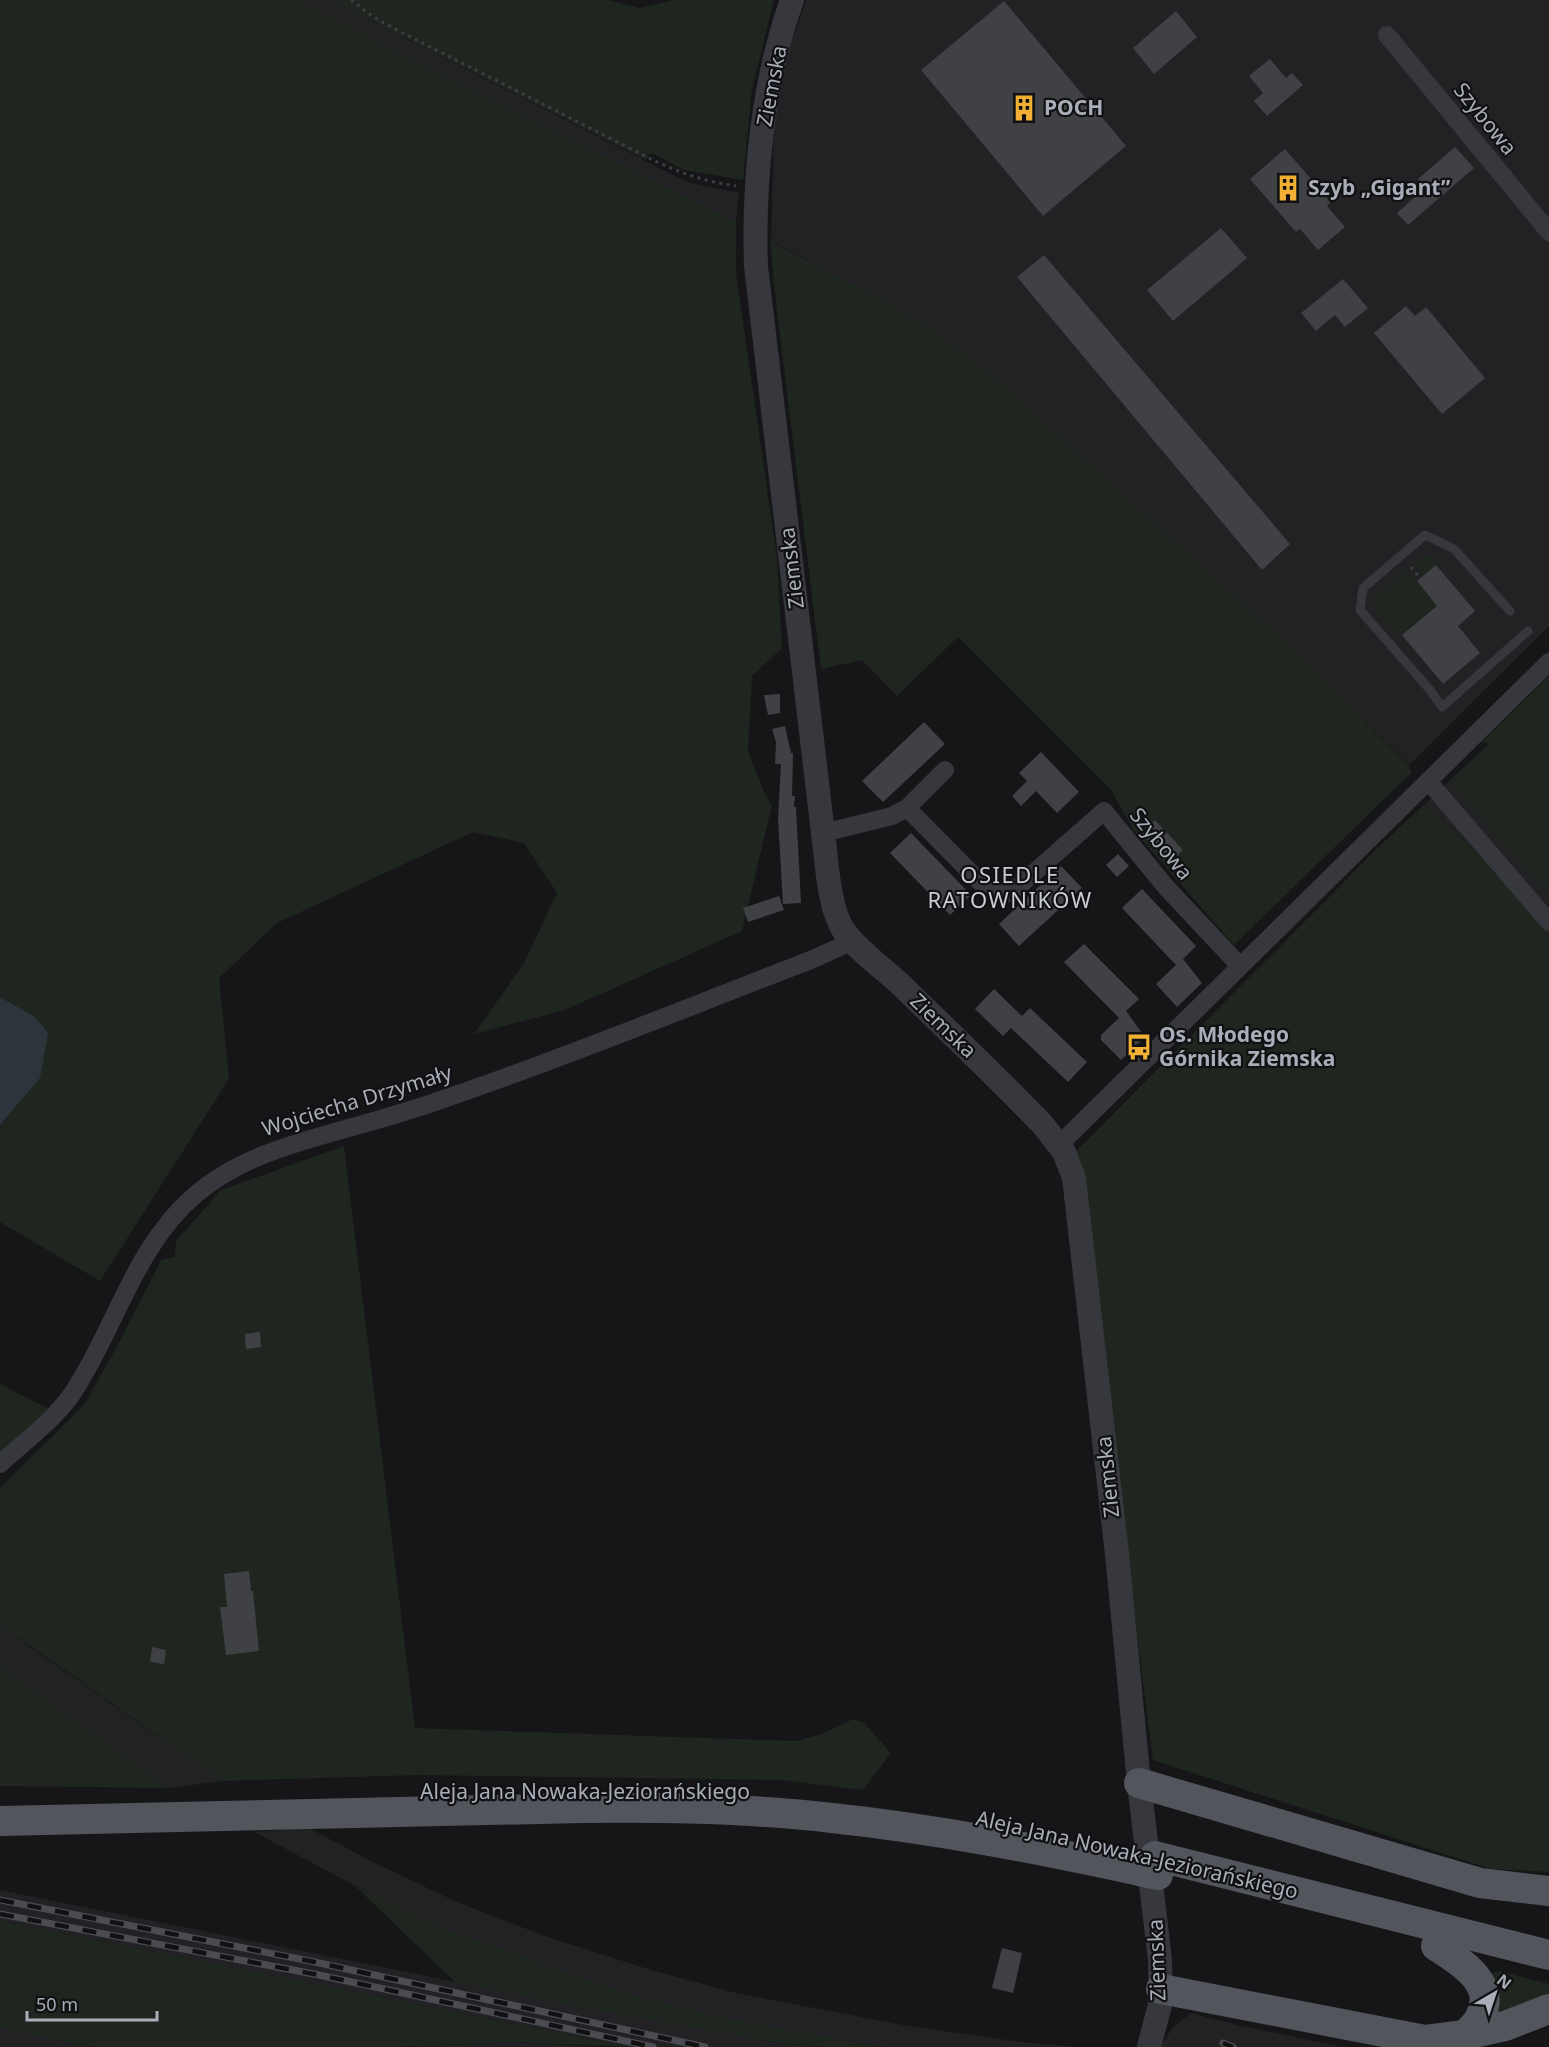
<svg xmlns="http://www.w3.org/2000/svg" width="1549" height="2047" viewBox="0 0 1549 2047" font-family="'Noto Sans',sans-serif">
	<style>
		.built { fill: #222225 }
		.green { fill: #1e261f }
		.water { fill: #2c353c }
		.building { fill: #404145 }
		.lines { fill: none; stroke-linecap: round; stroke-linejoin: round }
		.path { stroke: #3d3f44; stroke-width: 3; stroke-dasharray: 3 4.5; stroke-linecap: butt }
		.service { stroke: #37383d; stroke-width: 9 }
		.minor { stroke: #37383d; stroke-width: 18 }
		.tertiary { stroke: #37383d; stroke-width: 24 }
		.primary { stroke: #53555c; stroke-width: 30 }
		.rail-casing { stroke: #4a4c52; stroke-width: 7 }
		.rail { stroke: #111113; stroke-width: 4.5; stroke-dasharray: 14; stroke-linecap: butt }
		.primary-bridge { stroke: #53555c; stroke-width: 30 }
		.labels { text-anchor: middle; stroke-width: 4.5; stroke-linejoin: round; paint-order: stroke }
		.street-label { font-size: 21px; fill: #a8adb8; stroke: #111113 }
		.poi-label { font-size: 21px; font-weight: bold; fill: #a8adb8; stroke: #111113; text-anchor: start }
		.neighbourhood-label { font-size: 22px; letter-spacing: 1.5px; fill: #c9ccd4; stroke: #111113 }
	</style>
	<rect width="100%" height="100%" fill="#161618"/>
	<g class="built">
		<polygon points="296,0 330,0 687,182 739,193 736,222"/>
		<polygon points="806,0 1549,0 1549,626 1409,765 1278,635 993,376 936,332 901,310 771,241 775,92"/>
		<polygon points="1449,781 1549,896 1549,933 1478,855 1425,804"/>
		<polygon points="0,1625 47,1659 223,1781 169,1788 0,1666"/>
		<polygon points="309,1828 371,1861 457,1902 545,1936 651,1970 736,1993 908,2026 1021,2042 1078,2047 882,2047 719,2017 639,1997 446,1930 354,1885 254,1832"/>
		<polygon points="0,1890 595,2010 780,2043 829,2047 630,2047 0,1921"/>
		<polygon points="1191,2013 1233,2024 1343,2047 1160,2047 1173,2027"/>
		<polygon points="0,2027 75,2044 98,2047 0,2047"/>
		<polygon points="511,2042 603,2047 398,2047"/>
	</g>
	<g class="green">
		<polygon points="0,0 296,0 736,222 736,273 777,558 782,648 752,676 748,751 764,792 772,805 742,931 565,1010 474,1034 524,963 557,893 524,843 473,832 277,923 219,978 229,1079 100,1281 0,1222 0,1125 40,1078 34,1016 0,997"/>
		<polygon points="330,0 608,0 639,8 675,0 774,0 752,89 743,180 684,170 654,154 650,154 646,160"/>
		<polygon points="770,241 901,310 936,332 993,376 1278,635 1409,766 1411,773 1234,945 1134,831 1111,790 958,637 897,696 862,660 821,669 774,286"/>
		<polygon points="1425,556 1431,557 1438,563 1423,576 1414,565"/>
		<polygon points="1408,569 1437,605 1398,637 1377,611 1374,601 1376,597"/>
		<polygon points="1549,676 1549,896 1449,781 1490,743 1481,743"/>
		<polygon points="1425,804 1478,855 1549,933 1549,1872 1491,1869 1153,1760 1075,1152 1384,842"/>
		<polygon points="344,1146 415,1728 797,1741 824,1733 853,1719 863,1722 891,1753 863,1790 781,1780 416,1775 223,1781 0,1625 0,1488 84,1405 120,1341 161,1260 175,1257 176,1241 221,1190"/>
		<polygon points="0,1384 51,1410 0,1455"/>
		<polygon points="0,1666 169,1788 0,1786"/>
		<polygon points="354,1885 446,1930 639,1997 719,2017 882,2047 829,2047 780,2043 595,2010 455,1982"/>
		<polygon points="0,1921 630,2047 511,2042 398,2047 98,2047 75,2044 0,2027"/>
		<polygon points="1499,1971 1549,1984 1549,2002 1496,2022 1489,1976 1492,1973"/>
	</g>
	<polygon class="water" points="0,997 34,1016 48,1033 40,1078 0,1125"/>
	<g class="building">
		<polygon points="1004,1 1126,146 1043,216 921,70"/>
		<polygon points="1176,11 1197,37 1154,74 1133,48"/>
		<polygon points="1270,59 1286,78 1292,73 1303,85 1267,116 1254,101 1263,93 1249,76"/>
		<polygon points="1455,147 1474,168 1408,225 1397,213 1425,188 1418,179"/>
		<polygon points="1285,149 1331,202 1327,206 1345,227 1318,250 1300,229 1296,232 1250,179"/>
		<polygon points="1221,228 1247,258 1173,321 1147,290"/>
		<polygon points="1044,255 1290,544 1262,570 1017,277"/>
		<polygon points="1343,279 1368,308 1345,327 1335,315 1316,331 1301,313"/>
		<polygon points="1406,306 1415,316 1426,307 1485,378 1442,414 1374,333"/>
		<polygon points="1436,565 1475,611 1458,626 1480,653 1443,684 1402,635 1437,606 1417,581"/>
		<polygon points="780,694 780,713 768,715 764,695"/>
		<polygon points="924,722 945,744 883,802 862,781"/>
		<polygon points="785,726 791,753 793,753 792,796 795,796 794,807 796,807 801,903 783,904 778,818 781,764 775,764 776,742 772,729"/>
		<polygon points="1041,752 1079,792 1057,813 1036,791 1021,806 1012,796 1027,781 1019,773"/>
		<polygon points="1155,820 1183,850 1169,863 1141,833"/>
		<polygon points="911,833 971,895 950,915 890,853"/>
		<polygon points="1118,854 1129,866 1117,877 1106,865"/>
		<polygon points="1061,866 1082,888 1019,946 999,924"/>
		<polygon points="1142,889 1196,946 1183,959 1202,983 1177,1007 1156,984 1176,965 1122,908"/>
		<polygon points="779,896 784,910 748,922 743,908"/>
		<polygon points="1084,944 1139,999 1126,1011 1145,1037 1121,1060 1101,1040 1101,1035 1119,1018 1064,962"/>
		<polygon points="994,989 1022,1016 1030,1008 1087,1062 1068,1082 1011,1028 1003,1036 975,1009"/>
		<polygon points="260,1332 261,1347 246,1349 245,1334"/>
		<polygon points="249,1571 251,1591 253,1591 259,1651 226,1655 220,1607 227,1607 224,1574"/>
		<polygon points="152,1647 166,1650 164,1664 150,1662"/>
		<polygon points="1002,1948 1022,1953 1013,1993 992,1988"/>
	</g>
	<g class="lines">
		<g class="path">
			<path d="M351,0L375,18L401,32L653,160C680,173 707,182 736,186"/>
			<polyline points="1411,567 1420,578"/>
		</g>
		<polyline class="service" points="1510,611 1454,549 1425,535 1363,588 1360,610 1430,690 1442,707 1528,631"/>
		<g class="minor">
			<polyline points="1387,35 1549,232"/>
			<polyline points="1428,781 1549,922"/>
			<polyline points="907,808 945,770"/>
			<polyline points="823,833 892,816 907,808 987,889 1000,894 1012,892 1104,811 1165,886 1240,966"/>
			<polyline points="1059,1145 1549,662"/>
			<path d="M0,1464C24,1442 53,1421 72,1394C115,1330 134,1247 195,1195C238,1158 292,1144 345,1129C382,1119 419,1108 455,1095C575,1054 693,1005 811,960L853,941"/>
		</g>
		<path class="tertiary" d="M792,0C763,81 753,180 756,266L823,833C827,861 828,907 844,931C858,951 882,967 900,984C948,1031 997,1077 1043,1125L1064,1152L1074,1178L1117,1554L1139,1783L1160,1960L1161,2001L1149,2047"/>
		<g class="primary">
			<polyline points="1139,1783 1480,1883 1549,1891"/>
			<path d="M0,1821L582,1808C665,1807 749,1808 832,1818C936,1829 1038,1849 1140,1871"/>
			<polyline points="1155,1856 1549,1955"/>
			<path d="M1436,1946C1460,1961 1498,1984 1480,2017C1477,2024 1470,2030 1465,2035"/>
			<polyline points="1161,1989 1425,2040 1465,2035 1505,2026 1549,2009"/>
		</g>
		<g class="rail-casing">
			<g id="rail">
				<polyline points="0,1900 310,1961 705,2047"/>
				<polyline points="0,1914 319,1975 653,2047"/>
				<polyline points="1223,2043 1233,2047"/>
			</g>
		</g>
		<use href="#rail" class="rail"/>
		<polyline class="primary-bridge" points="1140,1871 1158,1875"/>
	</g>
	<defs>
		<g id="building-bare" transform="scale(2.07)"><path d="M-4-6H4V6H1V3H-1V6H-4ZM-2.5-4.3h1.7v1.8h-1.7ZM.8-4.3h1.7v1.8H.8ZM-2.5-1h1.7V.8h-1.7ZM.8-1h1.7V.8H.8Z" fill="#f2b134" stroke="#111113" stroke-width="2.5" paint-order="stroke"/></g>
		<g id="bus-bare" transform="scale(2.07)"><path d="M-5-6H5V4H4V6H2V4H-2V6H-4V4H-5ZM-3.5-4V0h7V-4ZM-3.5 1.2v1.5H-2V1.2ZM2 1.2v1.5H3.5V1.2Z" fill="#f2b134" stroke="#111113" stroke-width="2.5" paint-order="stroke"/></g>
	</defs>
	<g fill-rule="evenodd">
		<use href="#building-bare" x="1024" y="108"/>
		<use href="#building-bare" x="1288" y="188"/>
		<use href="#bus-bare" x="1139" y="1047"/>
	</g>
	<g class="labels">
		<g class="street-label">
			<text transform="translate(772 86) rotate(-79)" y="7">Ziemska</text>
			<text transform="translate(1485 119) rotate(51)" y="7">Szybowa</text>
			<text transform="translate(792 568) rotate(-97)" y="7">Ziemska</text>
			<text transform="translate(1161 844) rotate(51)" y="7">Szybowa</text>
			<text transform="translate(943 1026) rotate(44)" y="7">Ziemska</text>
			<text transform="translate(357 1101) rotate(-17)" y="7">Wojciecha Drzymały</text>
			<text transform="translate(1108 1477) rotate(-96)" y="7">Ziemska</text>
			<text x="585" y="1799">Aleja Jana Nowaka-Jeziorańskiego</text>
			<text transform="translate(1137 1855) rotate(13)" y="7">Aleja Jana Nowaka-Jeziorańskiego</text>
			<text transform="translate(1157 1960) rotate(-92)" y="7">Ziemska</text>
		</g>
		<g class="poi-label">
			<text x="1044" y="115">POCH</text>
			<text x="1308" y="195">Szyb „Gigant”</text>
			<text x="1159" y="1042">Os. Młodego<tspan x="1159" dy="24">Górnika Ziemska</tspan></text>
		</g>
		<g class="neighbourhood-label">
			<text x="1010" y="883">OSIEDLE<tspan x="1010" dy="25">RATOWNIKÓW</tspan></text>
		</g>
	</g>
	<g transform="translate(1495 1993) rotate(39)" stroke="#111113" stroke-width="4.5" paint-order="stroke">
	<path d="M0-4.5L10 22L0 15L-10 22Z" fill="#a8adb8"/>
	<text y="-9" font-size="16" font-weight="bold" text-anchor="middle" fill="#a8adb8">N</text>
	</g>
	<path d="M27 2011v9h130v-9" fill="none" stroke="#a8adb8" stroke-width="3"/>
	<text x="36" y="2011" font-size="18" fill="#a8adb8" stroke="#111113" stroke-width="4.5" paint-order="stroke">50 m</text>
</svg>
